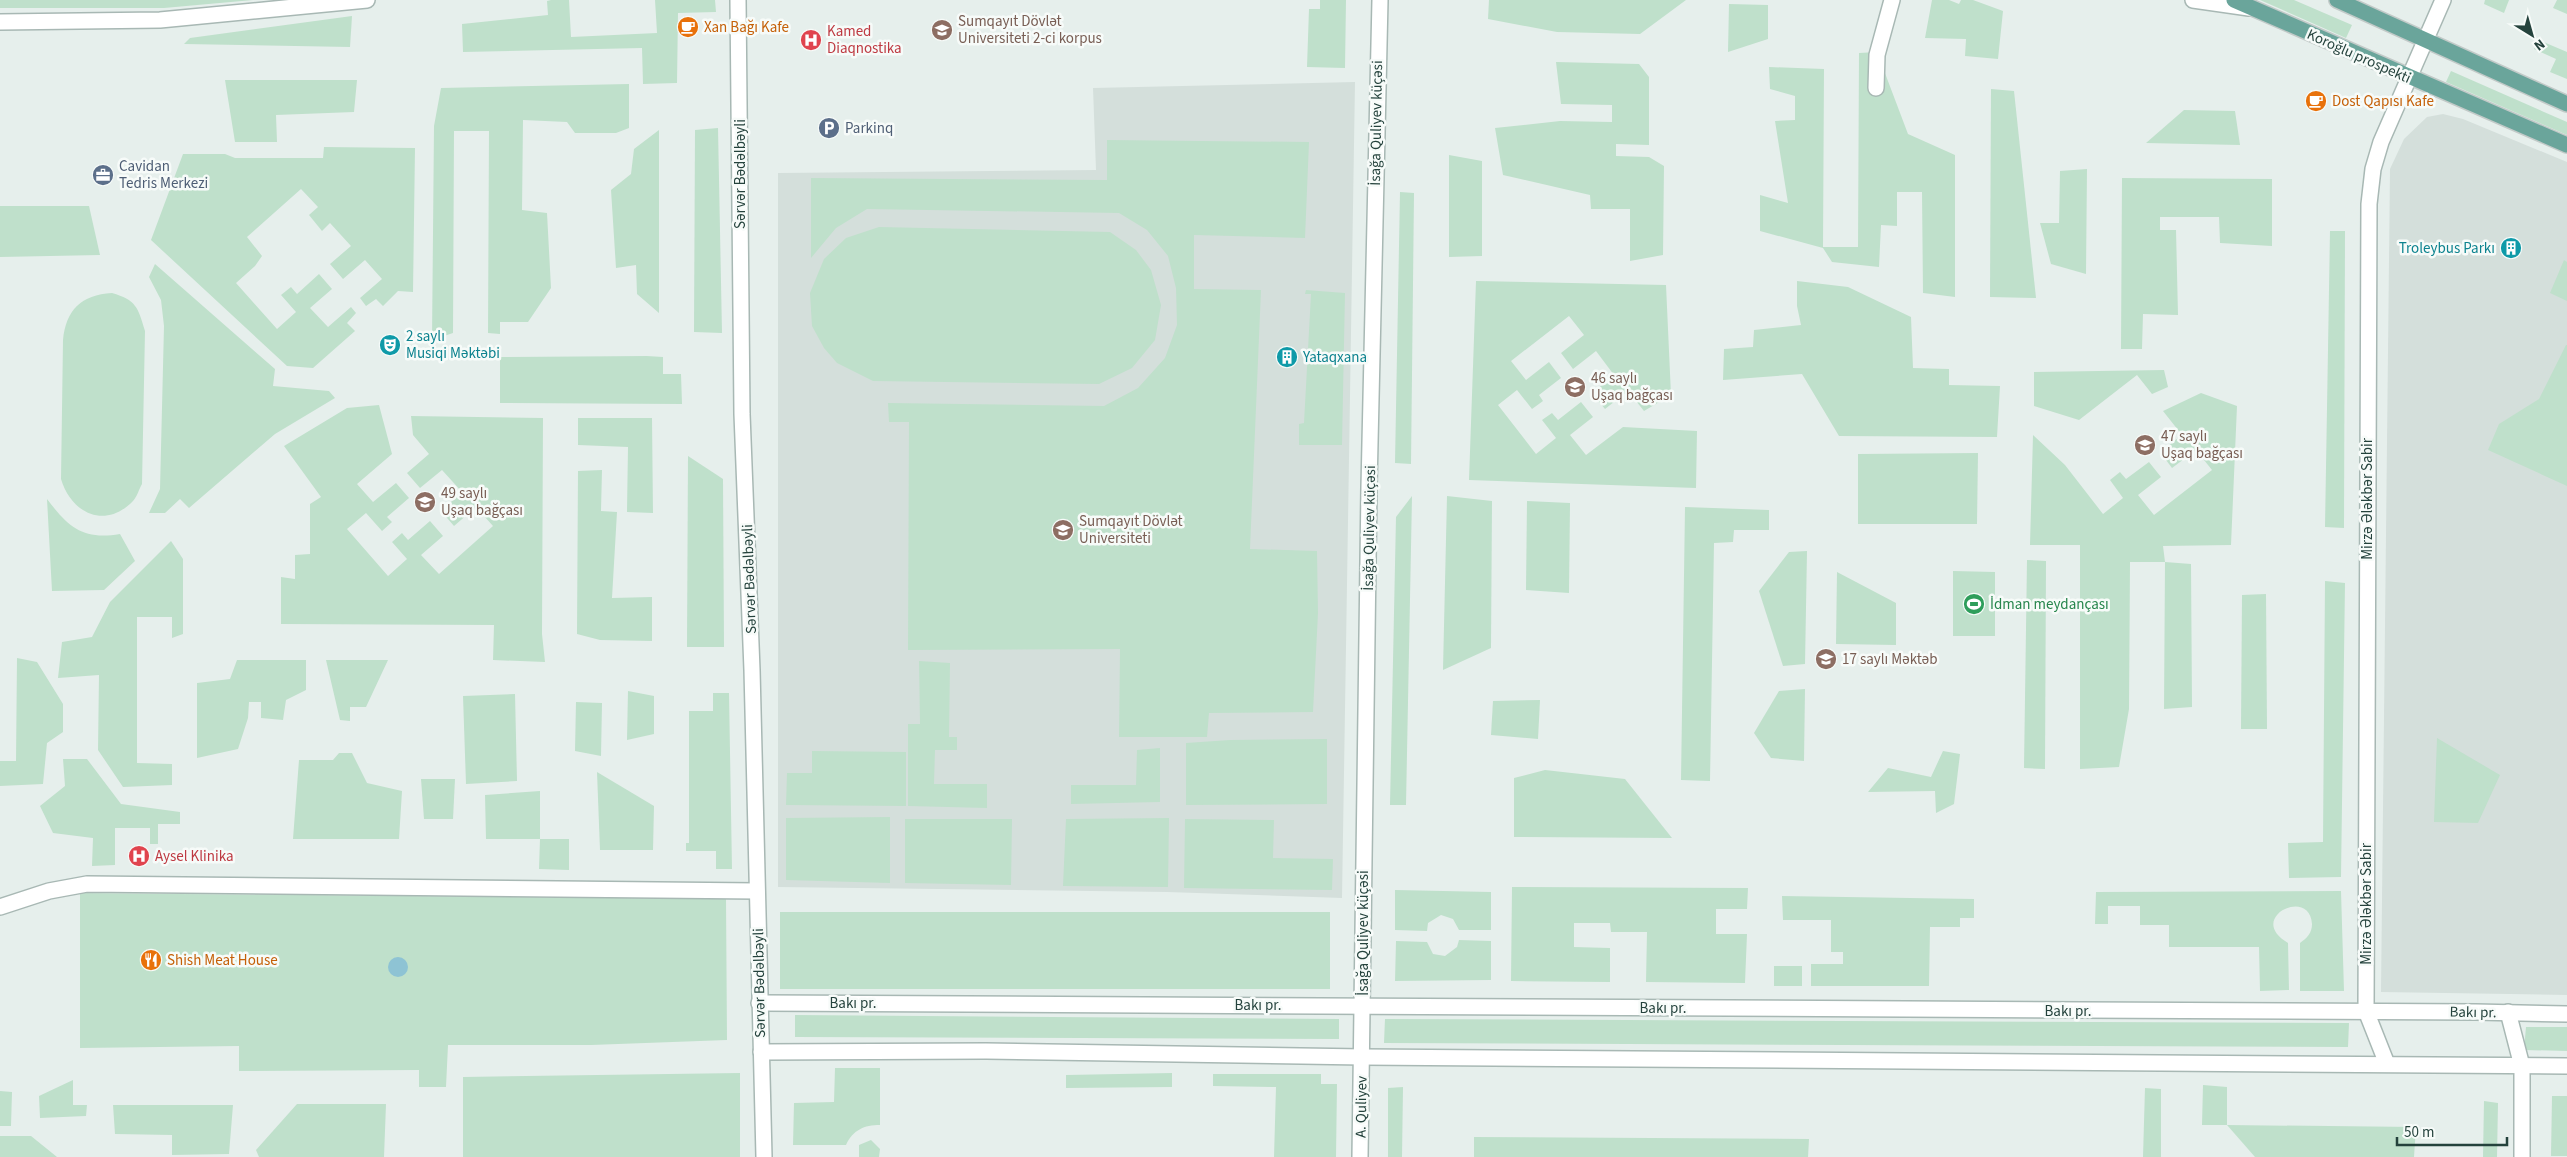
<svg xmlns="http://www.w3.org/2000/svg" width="2567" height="1157" viewBox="0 0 2567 1157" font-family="'Source Sans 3',sans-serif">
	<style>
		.built { fill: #d4dfdb }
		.green { fill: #bfe0cb }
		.water { fill: #8ec3d4 }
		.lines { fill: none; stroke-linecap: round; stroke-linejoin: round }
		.minor-casing { stroke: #a8b8b4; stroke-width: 18 }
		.tertiary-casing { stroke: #a8b8b4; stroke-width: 18 }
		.primary-casing { stroke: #c2cac8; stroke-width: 18 }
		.minor { stroke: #fff; stroke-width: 15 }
		.tertiary { stroke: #fff; stroke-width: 15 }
		.primary { stroke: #6aa59b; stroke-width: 15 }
		.labels { text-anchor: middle; stroke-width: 5; stroke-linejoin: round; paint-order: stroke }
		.education-label { font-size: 15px; fill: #785e54; stroke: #f7fbf9; text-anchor: start }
		.food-label { font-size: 15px; fill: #c56008; stroke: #f7fbf9; text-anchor: start }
		.health-label { font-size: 15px; fill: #be3a42; stroke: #f7fbf9; text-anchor: start }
		.street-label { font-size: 15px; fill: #24423c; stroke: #f7fbf9 }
		.service-label { font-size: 15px; fill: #4e5e75; stroke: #f7fbf9; text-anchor: start }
		.culture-label { font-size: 15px; fill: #0d838f; stroke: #f7fbf9; text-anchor: start }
		.leisure-label { font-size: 15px; fill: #27864d; stroke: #f7fbf9; text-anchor: start }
	</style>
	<rect width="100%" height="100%" fill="#e6efec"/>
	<g class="built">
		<polygon points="1355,82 1342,898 1167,892 778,887 778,173 1096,170 1093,88"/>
		<polygon points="2443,114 2463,119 2567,162 2567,995 2381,992 2390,169 2404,139 2427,117"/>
	</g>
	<g class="green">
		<polygon points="0,0 253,0 164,8 0,8"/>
		<polygon points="551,0 569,0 571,37 657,33 655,0 715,0 716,12 678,13 677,83 643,84 642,48 463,52 462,24 548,15 547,1"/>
		<polygon points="1320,0 1346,0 1345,68 1307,67 1309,9 1320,9"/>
		<polygon points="1489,0 1686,0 1640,34 1557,32 1488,19"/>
		<polygon points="1932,0 1949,0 1959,4 1961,0 1973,0 2003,11 1998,59 1965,56 1966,39 1925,38"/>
		<polygon points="2260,0 2294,0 2352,25 2346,38"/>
		<polygon points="2485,0 2509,0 2504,13 2484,4"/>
		<polygon points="2557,0 2567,0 2567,14 2553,8"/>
		<polygon points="1729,4 1768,5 1768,39 1728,52"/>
		<polygon points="352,16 350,47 184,44 190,38"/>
		<polygon points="2539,40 2567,52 2567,79 2550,72 2556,59 2534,49"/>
		<polygon points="1877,52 1908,134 1955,155 1955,297 1923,293 1922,192 1897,192 1897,226 1881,225 1879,267 1832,262 1823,248 1760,231 1760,195 1788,203 1775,121 1795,120 1795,96 1770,89 1769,67 1824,69 1823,247 1858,247 1859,53"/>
		<polygon points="1556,62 1639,64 1649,77 1649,145 1616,144 1616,156 1649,157 1664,166 1663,255 1630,261 1630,209 1591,209 1590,195 1503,175 1495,128 1560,121 1612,122 1612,105 1561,104"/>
		<polygon points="2451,71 2567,122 2567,135 2446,82"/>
		<polygon points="225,80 357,80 354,112 276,115 277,142 235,142"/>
		<polygon points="629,84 629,128 616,133 575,133 567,122 523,120 522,210 547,213 551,288 528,322 500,322 500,334 488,333 489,131 454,131 453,333 432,340 434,126 441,88"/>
		<polygon points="1991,89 2014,91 2036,298 1990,297"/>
		<polygon points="2184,110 2235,111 2240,145 2146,143"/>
		<polygon points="718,128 722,333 694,332 695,130"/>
		<polygon points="659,130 659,313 637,294 636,265 616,268 611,190 631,174 634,149"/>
		<polygon points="1107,140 1309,142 1305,238 1194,235 1194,289 1261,290 1250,549 1317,551 1318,613 1313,712 1209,713 1207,737 1119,737 1120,649 908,650 909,422 889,422 888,403 1104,406 1138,388 1165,358 1177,325 1176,288 1168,256 1147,230 1119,213 867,209 836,228 811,258 811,178 1107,180"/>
		<polygon points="324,147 415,148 413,292 398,291 383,306 376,299 366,306 360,298 382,279 365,260 343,279 330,264 351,246 330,223 322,231 309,215 318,207 301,189 247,237 262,256 255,266 236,283 277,329 296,312 281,295 291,287 297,294 319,274 332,289 310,308 328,327 351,307 356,313 347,323 355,331 313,368 287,366 151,240 183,154 225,154 235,158 323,158"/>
		<polygon points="1449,155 1482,161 1482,256 1449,257"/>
		<polygon points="2087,169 2086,274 2051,264 2040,223 2059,223 2060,171"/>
		<polygon points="2122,178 2272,179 2272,246 2220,243 2219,217 2160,217 2160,230 2176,230 2178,315 2143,314 2142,349 2121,349"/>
		<polygon points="1400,192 1414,193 1411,464 1395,463"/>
		<polygon points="0,206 89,206 100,255 0,257"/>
		<polygon points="879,227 1110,232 1136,250 1151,270 1161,305 1155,340 1132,368 1099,384 873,381 837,363 824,348 812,326 810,293 824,259 846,238"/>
		<polygon points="2330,231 2345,231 2344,528 2325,527"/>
		<polygon points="2564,260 2567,262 2567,301 2550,293"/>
		<polygon points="155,264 275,369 273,386 329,391 335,398 275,434 189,508 180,499 165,513 149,513 160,489 164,326 161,300 149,277"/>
		<polygon points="1476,281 1666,285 1671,395 1644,411 1628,391 1605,409 1592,393 1614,375 1596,351 1573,369 1561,353 1584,335 1569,316 1511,361 1526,380 1549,362 1561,378 1539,395 1543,401 1532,409 1517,390 1498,405 1536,454 1556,438 1542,420 1552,413 1558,420 1581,402 1593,417 1570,435 1586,455 1623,427 1697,431 1696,488 1469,480"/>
		<polygon points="1797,281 1848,287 1911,317 1913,368 1949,369 1949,385 2000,386 1997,437 1839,436 1802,374 1723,380 1724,349 1753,347 1754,330 1801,325 1797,306"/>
		<polygon points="1306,290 1345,293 1342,445 1299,445 1299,424 1304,423 1311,294 1305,294"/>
		<path d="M112,293C136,300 138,307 145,331L142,484C139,489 137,497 133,501C105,530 71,513 61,479L63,340C66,310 81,295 112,293Z"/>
		<polygon points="2566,345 2567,345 2567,486 2488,450 2499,424 2539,399"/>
		<polygon points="647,356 663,357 663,374 681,374 682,404 500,403 500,357"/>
		<polygon points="2164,370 2168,387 2152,394 2137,375 2079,420 2034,406 2034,372"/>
		<polygon points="2201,393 2237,406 2231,545 2163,546 2165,562 2191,564 2192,707 2164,709 2165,562 2130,562 2129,709 2119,767 2080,769 2080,545 2030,545 2033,435 2065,465 2103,514 2123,498 2110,480 2120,472 2126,479 2149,462 2161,477 2138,495 2154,515 2212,470 2196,450 2172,468 2160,452 2182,435 2163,411"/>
		<polygon points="379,405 392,454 357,484 373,502 396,483 409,498 387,517 392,522 382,531 366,513 347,529 388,576 407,559 392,542 402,533 408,540 430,521 443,536 421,555 439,574 493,526 476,507 454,526 441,511 462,492 442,470 420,488 407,473 429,454 413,435 411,416 543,418 542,634 545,662 493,660 494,625 281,624 281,577 295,579 295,555 310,554 310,504 321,497 284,446 347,408"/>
		<polygon points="578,418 652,418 653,513 627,512 628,447 578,445"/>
		<polygon points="1978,453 1977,524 1858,524 1858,454"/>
		<polygon points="688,456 723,479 724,647 687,647"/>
		<polygon points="602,470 601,511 617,512 612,598 652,597 652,641 600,640 577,634 578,471"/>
		<polygon points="1412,496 1406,805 1390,805 1396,517"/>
		<polygon points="1447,496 1492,501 1491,648 1443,670"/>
		<path d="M47,499C69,528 83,540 120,534L135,561L104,590L52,591Z"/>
		<polygon points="1527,501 1570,503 1569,593 1526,590"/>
		<polygon points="1685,507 1769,510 1769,530 1734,530 1733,542 1714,543 1710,781 1681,780"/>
		<polygon points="171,541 183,559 183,634 172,638 172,617 137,617 137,763 172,764 172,785 123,787 98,750 99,675 58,678 62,642 92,637 110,602"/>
		<polygon points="1807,551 1805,664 1783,666 1759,591 1789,552"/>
		<polygon points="2027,560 2046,561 2045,769 2024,768"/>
		<polygon points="1953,571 1995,572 1995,636 1953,636"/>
		<polygon points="1837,572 1896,603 1896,645 1836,644"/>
		<polygon points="2325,581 2345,583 2341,877 2289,878 2288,843 2323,842"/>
		<polygon points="2266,594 2267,729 2241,729 2242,595"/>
		<polygon points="17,658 37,662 63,704 63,732 47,743 43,784 0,786 0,761 16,761"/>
		<polygon points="237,660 306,660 306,690 286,700 283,720 261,718 261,702 249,702 248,718 238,749 197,758 197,683 230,679"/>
		<polygon points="326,660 388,660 366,707 350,707 350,721 340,720"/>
		<polygon points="919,661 950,663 949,737 957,737 957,750 935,750 934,784 987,784 987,808 908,806 908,724 920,724"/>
		<polygon points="1805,689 1804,761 1771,758 1754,733 1779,691"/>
		<polygon points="628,691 654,696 654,734 627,740"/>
		<polygon points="713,693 729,693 732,869 716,869 716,851 686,851 686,843 689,843 689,711 713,711"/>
		<polygon points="515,694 517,781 466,784 463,696"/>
		<polygon points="1540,700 1538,739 1491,735 1493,701"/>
		<polygon points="576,702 602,703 601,756 575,751"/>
		<polygon points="2437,738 2500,775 2478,823 2434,822"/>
		<polygon points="1327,739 1327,804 1186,805 1186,743 1230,740"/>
		<polygon points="1160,748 1160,802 1071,804 1071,785 1136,785 1137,750"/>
		<polygon points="812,751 906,752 906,806 786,805 787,773 812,773"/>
		<polygon points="1943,751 1960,754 1954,804 1936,813 1935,791 1868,792 1888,768 1931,777"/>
		<polygon points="339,753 352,753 367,783 402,791 399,839 293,839 299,760 333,760"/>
		<polygon points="63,759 87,759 121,804 180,812 180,824 158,824 158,844 150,844 150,828 115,828 115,865 92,866 93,838 53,833 40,806 65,786"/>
		<polygon points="1545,770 1625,779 1672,838 1514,837 1514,778"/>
		<polygon points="597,772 654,806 653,850 600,850"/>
		<polygon points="421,779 455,779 453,819 424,819"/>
		<polygon points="540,791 540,839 569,839 569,870 539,869 540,839 486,839 485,795"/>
		<polygon points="890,817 890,883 786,880 786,818"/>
		<polygon points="1169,818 1168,887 1063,886 1066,819"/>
		<polygon points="905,819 1012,819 1011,885 905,883"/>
		<polygon points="1185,819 1274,820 1273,858 1333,859 1332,890 1184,888"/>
		<polygon points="1512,887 1748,888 1747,909 1716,909 1716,934 1747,934 1745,983 1646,982 1647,932 1611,932 1610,923 1574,923 1574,947 1610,948 1610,982 1511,981"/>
		<polygon points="1395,890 1491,892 1491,930 1459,930 1453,919 1441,915 1428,923 1427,931 1395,930"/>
		<path d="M2341,891L2344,991H2300V943C2307,938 2312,933 2312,924C2310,886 2245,918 2288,943L2289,990L2260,991L2259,947H2169V925H2140V906H2108V924H2095L2096,892Z"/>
		<polygon points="80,893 726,899 727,1040 591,1045 448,1045 446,1087 419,1087 419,1070 239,1071 239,1046 80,1048"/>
		<polygon points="1782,896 1974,899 1974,918 1960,918 1960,927 1930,927 1929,986 1811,986 1811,964 1843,964 1843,952 1831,952 1831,920 1783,920"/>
		<rect x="780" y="912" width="550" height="77"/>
		<polygon points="1459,940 1491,941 1491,980 1395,981 1396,941 1427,942 1433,954 1445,956 1457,947"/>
		<rect x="1774" y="966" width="28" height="20"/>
		<polygon points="795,1015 1339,1019 1339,1039 795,1037"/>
		<polygon points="1385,1019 2349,1023 2348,1047 1384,1043"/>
		<polygon points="2526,1027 2567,1027 2567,1051 2524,1050"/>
		<path d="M835,1068H880V1125C864,1125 853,1130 846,1145H793L794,1103L834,1102Z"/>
		<polygon points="740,1073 740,1157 463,1157 463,1077"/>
		<polygon points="1172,1073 1172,1087 1066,1088 1066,1075"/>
		<polygon points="1213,1074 1321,1074 1321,1084 1337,1084 1336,1157 1274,1157 1276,1087 1213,1086"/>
		<polygon points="73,1080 73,1105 87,1105 86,1116 40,1118 39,1096"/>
		<polygon points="2203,1085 2227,1087 2227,1125 2416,1127 2414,1157 2255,1157 2227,1125 2202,1125"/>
		<polygon points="1403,1087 1402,1157 1388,1157 1388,1088"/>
		<polygon points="2145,1088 2161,1089 2161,1157 2143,1157"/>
		<polygon points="0,1091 12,1092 11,1126 0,1126"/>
		<polygon points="2552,1096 2567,1096 2567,1156 2551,1156"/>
		<polygon points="2484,1101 2498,1103 2497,1157 2483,1157"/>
		<polygon points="297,1104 386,1104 384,1157 259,1157 256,1150"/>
		<polygon points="113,1105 233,1105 229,1154 172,1155 172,1135 115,1134"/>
		<polygon points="0,1136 31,1136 57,1157 0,1157"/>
		<polygon points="1474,1137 1809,1139 1808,1157 1474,1157"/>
		<polygon points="871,1140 880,1149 879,1157 859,1157 859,1145"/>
	</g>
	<circle class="water" cx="398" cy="967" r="10"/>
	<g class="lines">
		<g class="minor-casing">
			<g id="minor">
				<polyline points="2193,0 2249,8"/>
				<polyline points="0,22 160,20 367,0"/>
				<polyline points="1876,88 1877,55 1892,0"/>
				<polyline points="0,907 49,891 87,884 757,891"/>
				<polyline points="2508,1012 2522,1066 2522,1157"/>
				<polyline points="2387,1064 2366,1011 2369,204 2373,169 2381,142 2443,0"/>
				<polyline points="1360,1157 1369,487 1380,0"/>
			</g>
		</g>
		<g class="tertiary-casing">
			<g id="tertiary">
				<polyline points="738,0 742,414 752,670 764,1157"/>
				<polyline points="759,1003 2476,1012 2567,1014"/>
				<polyline points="761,1052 986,1051 1363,1057 2567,1066"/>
			</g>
		</g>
		<g class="primary-casing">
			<g id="primary">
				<polyline points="2234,0 2567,145"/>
				<polyline points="2337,0 2567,104"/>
			</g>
		</g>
		<use href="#minor" class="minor"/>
		<use href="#tertiary" class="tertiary"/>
		<use href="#primary" class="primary"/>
	</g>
	<defs>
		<g id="cafe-disc" transform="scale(1.125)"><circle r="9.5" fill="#e8710a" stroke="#f7fbf9"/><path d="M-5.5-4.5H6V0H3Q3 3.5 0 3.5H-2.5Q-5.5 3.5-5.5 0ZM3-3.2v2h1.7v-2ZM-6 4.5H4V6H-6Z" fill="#fff"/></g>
		<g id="university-disc" transform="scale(1.125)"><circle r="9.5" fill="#8d6e63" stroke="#f7fbf9"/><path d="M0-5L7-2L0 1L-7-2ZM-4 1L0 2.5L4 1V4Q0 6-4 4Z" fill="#fff"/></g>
		<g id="hospital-disc" transform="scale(1.125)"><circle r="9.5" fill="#e0444e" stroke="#f7fbf9"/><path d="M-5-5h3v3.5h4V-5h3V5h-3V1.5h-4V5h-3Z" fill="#fff"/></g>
		<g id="parking-disc" transform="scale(1.125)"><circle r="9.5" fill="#5c6f8a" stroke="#f7fbf9"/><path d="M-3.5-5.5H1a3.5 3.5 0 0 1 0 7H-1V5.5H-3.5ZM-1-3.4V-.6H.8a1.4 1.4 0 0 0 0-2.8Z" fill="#fff"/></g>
		<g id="office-disc" transform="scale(1.125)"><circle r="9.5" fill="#5c6f8a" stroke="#f7fbf9"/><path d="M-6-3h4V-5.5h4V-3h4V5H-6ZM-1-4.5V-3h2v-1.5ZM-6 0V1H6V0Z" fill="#fff"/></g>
		<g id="building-disc" transform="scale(1.125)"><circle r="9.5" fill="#0f9aa8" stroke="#f7fbf9"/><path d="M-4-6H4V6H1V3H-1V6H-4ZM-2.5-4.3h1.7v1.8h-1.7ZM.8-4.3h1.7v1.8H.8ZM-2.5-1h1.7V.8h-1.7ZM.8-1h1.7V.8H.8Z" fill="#fff"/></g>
		<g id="theatre-disc" transform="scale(1.125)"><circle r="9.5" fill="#0f9aa8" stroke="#f7fbf9"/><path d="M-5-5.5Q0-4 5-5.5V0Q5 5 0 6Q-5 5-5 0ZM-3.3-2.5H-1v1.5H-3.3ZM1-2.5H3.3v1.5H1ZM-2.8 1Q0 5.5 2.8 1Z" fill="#fff"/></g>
		<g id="school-disc" transform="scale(1.125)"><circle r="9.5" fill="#8d6e63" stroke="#f7fbf9"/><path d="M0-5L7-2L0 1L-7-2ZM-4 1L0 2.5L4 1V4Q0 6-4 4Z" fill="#fff"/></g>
		<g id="stadium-disc" transform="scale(1.125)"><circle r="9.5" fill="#2e9e5b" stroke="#f7fbf9"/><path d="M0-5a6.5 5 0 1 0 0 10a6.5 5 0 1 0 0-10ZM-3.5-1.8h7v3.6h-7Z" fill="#fff"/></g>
		<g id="restaurant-disc" transform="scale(1.125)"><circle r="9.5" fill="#e8710a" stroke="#f7fbf9"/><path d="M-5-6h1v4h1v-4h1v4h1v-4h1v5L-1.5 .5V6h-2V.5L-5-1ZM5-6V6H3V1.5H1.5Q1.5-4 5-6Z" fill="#fff"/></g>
	</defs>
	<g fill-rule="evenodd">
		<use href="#cafe-disc" x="688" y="27"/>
		<use href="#university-disc" x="942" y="30"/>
		<use href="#hospital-disc" x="811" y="40"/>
		<use href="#cafe-disc" x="2316" y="101"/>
		<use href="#parking-disc" x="829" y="128"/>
		<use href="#office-disc" x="103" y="175"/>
		<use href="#building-disc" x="2511" y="248"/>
		<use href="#theatre-disc" x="390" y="345"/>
		<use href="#building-disc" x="1287" y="357"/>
		<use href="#school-disc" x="1575" y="387"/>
		<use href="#school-disc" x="2145" y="445"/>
		<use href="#school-disc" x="425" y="502"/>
		<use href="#university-disc" x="1063" y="530"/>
		<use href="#stadium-disc" x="1974" y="604"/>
		<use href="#school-disc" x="1826" y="659"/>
		<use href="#hospital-disc" x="139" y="856"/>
		<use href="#restaurant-disc" x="151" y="960"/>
	</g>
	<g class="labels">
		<g class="education-label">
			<text x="958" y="26">Sumqayıt Dövlət<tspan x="958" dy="17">Universiteti 2-ci korpus</tspan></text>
			<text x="1591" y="383">46 saylı<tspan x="1591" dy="17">Uşaq bağçası</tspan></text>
			<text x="2161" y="441">47 saylı<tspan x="2161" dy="17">Uşaq bağçası</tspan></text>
			<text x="441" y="498">49 saylı<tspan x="441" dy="17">Uşaq bağçası</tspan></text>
			<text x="1079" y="526">Sumqayıt Dövlət<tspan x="1079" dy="17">Universiteti</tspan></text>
			<text x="1842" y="664">17 saylı Məktəb</text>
		</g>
		<g class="food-label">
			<text x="704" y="32">Xan Bağı Kafe</text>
			<text x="2332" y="106">Dost Qapısı Kafe</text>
			<text x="167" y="965">Shish Meat House</text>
		</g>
		<g class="health-label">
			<text x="827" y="36">Kamed<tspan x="827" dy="17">Diaqnostika</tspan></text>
			<text x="155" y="861">Aysel Klinika</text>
		</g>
		<g class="street-label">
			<text transform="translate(2359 56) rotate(24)" y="5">Koroğlu prospekti</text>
			<text transform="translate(1376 123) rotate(-89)" y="5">İsağa Quliyev küçəsi</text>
			<text transform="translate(740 174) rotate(-90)" y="5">Sərvər Bədəlbəyli</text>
			<text transform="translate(2367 499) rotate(-90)" y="5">Mirzə Ələkbər Sabir</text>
			<text transform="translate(1369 528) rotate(-89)" y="5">İsağa Quliyev küçəsi</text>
			<text transform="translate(749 579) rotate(-92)" y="5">Sərvər Bədəlbəyli</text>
			<text transform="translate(2366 904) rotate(-90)" y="5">Mirzə Ələkbər Sabir</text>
			<text transform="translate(1363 933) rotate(-90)" y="5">İsağa Quliyev küçəsi</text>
			<text transform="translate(759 983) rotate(-91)" y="5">Sərvər Bədəlbəyli</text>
			<text x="853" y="1008">Bakı pr.</text>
			<text x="1258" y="1010">Bakı pr.</text>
			<text x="1663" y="1013">Bakı pr.</text>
			<text x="2068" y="1016">Bakı pr.</text>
			<text transform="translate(2473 1012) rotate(1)" y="5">Bakı pr.</text>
			<text transform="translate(1361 1107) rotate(-89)" y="5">A. Quliyev</text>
		</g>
		<g class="service-label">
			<text x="845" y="133">Parkinq</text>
			<text x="119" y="171">Cavidan<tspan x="119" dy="17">Tedris Merkezi</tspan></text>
		</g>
		<g class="culture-label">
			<text x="2495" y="253" text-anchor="end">Troleybus Parkı</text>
			<text x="406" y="341">2 saylı<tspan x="406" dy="17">Musiqi Məktəbi</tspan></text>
			<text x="1303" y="362">Yataqxana</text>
		</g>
		<g class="leisure-label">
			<text x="1990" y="609">İdman meydançası</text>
		</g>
	</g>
	<g transform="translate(2532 35) rotate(143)" stroke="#f7fbf9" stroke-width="4" paint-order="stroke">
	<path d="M0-4L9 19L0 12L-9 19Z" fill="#24423c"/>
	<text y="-8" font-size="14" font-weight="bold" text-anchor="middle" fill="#24423c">N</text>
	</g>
	<path d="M2397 1137v8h110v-8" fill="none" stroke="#24423c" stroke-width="2.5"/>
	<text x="2404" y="1137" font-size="15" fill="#24423c" stroke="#f7fbf9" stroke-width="4" paint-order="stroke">50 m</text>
</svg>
